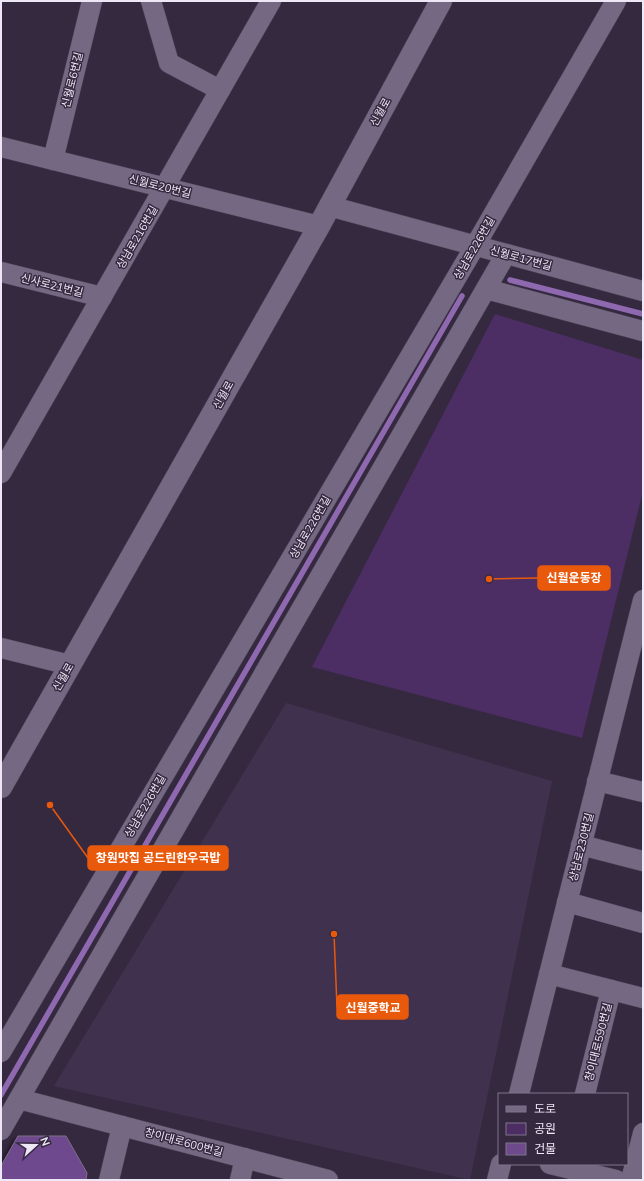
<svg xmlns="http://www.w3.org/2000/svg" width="644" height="1181" viewBox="0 0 644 1181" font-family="Mulish,'Noto Sans KR',sans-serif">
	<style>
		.built { fill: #40314e }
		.green { fill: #4c2e65 }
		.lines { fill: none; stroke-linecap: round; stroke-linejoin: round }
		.stream { stroke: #8e69b0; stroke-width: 5.5 }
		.building { fill: #6e4a8d; stroke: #7c6f89; filter: url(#shadow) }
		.minor-casing { stroke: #4e4458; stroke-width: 21 }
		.tertiary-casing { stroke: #4e4458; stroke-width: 23 }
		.minor { stroke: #756882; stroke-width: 20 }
		.tertiary { stroke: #756882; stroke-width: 22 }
		.labels { text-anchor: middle; stroke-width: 3; stroke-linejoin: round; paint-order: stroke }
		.street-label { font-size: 11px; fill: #eee7f6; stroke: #352940 }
		.leader { fill: none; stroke: #e8590c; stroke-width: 1.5 }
		.callout-dot { fill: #e8590c; stroke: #352940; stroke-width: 1.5 }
		.callout { fill: #e8590c; stroke: #e8590c; stroke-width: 1.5 }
		.callout-label { font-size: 12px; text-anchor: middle; font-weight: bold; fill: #fff }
	</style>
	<defs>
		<filter id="shadow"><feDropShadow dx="-3.5" dy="3.5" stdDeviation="2" flood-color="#0009"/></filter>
	</defs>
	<rect width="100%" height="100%" fill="#352940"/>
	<polygon class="built" points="286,703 552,781 470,1180 54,1086"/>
	<polygon class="green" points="495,314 643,360 643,491 582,738 312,667"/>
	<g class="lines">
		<g class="stream">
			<polyline points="510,280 643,314"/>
			<polyline points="1,1095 462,296"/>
		</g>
	</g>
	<polygon class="building" points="18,1136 66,1136 87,1173 86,1180 1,1180 1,1166"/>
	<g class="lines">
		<g class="minor-casing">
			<g id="minor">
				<polyline points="151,1 169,63 220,90"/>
				<polyline points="1,147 319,226"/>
				<polyline points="53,160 92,1"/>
				<polyline points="329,206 643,291"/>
				<polyline points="1,272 102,297"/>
				<polyline points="486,289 643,331"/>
				<polyline points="1,473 271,1"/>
				<polyline points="1,648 70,665"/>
				<polyline points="597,781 643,792"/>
				<polyline points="581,845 643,861"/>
				<polyline points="567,902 643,923"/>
				<polyline points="549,974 643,998"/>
				<polyline points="1,1052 475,246 616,1"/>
				<polyline points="519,1094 643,600"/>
				<polyline points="585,1094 611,990"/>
				<polyline points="19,1099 328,1180"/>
				<polyline points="1,1130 506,254"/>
				<polyline points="550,1164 616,1180"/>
				<polyline points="109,1180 122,1126"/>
				<polyline points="240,1180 245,1158"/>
				<polyline points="497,1180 501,1164"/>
				<polyline points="631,1180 643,1133"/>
			</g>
		</g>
		<g class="tertiary-casing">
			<polyline id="tertiary" points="1,787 319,226 441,1"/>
		</g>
		<use href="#minor" class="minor"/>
		<use href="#tertiary" class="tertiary"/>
	</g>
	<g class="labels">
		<g class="street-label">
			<text transform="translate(72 80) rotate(-76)" y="4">신월로6번길</text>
			<text transform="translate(380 112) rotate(-61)" y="4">신월로</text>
			<text transform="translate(160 186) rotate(14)" y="4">신월로20번길</text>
			<text transform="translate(137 237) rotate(-60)" y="4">상남로216번길</text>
			<text transform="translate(474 248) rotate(-60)" y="4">상남로226번길</text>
			<text transform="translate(521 258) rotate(15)" y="4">신월로17번길</text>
			<text transform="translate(52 285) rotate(14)" y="4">신사로21번길</text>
			<text transform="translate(223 395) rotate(-61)" y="4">신월로</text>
			<text transform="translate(310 527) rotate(-60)" y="4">상남로226번길</text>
			<text transform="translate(63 677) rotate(-60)" y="4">신월로</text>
			<text transform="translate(145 806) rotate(-60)" y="4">상남로226번길</text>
			<text transform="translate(581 847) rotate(-76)" y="4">상남로230번길</text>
			<text transform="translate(598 1042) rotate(-76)" y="4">창이대로590번길</text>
			<text transform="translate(184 1142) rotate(15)" y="4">창이대로600번길</text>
		</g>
	</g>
	<path class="leader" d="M489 579L538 578M50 805L88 858M334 934L337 1007"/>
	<g class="callout-dot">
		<circle cx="489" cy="579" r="4"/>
		<circle cx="50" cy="805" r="4"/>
		<circle cx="334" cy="934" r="4"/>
	</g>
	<g class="callout">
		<rect x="538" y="566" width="72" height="24" rx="4"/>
		<rect x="88" y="846" width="140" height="24" rx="4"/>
		<rect x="337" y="995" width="71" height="24" rx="4"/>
	</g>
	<g class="callout-label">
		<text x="574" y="582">신월운동장</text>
		<text x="158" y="862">창원맛집 공드린한우국밥</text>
		<text x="373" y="1012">신월중학교</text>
	</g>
	<rect width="644" height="1181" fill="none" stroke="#eee7f6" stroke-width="4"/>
	<rect x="498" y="1093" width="130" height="72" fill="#352940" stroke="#7f7589"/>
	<rect x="506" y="1106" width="20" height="6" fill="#756882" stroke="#7f7589"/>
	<text x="534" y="1113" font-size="12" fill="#eee7f6">도로</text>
	<rect x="506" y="1123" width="20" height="12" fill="#4c2e65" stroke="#7f7589"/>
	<text x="534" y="1133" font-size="12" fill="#eee7f6">공원</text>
	<rect x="506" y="1143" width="20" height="12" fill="#6e4a8d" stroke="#7f7589"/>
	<text x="534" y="1153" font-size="12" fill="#eee7f6">건물</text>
	<g transform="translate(36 1145) rotate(69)" stroke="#352940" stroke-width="3" paint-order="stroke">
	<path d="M0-3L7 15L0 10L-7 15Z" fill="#eee7f6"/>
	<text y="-6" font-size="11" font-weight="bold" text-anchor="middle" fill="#eee7f6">N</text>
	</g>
</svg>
